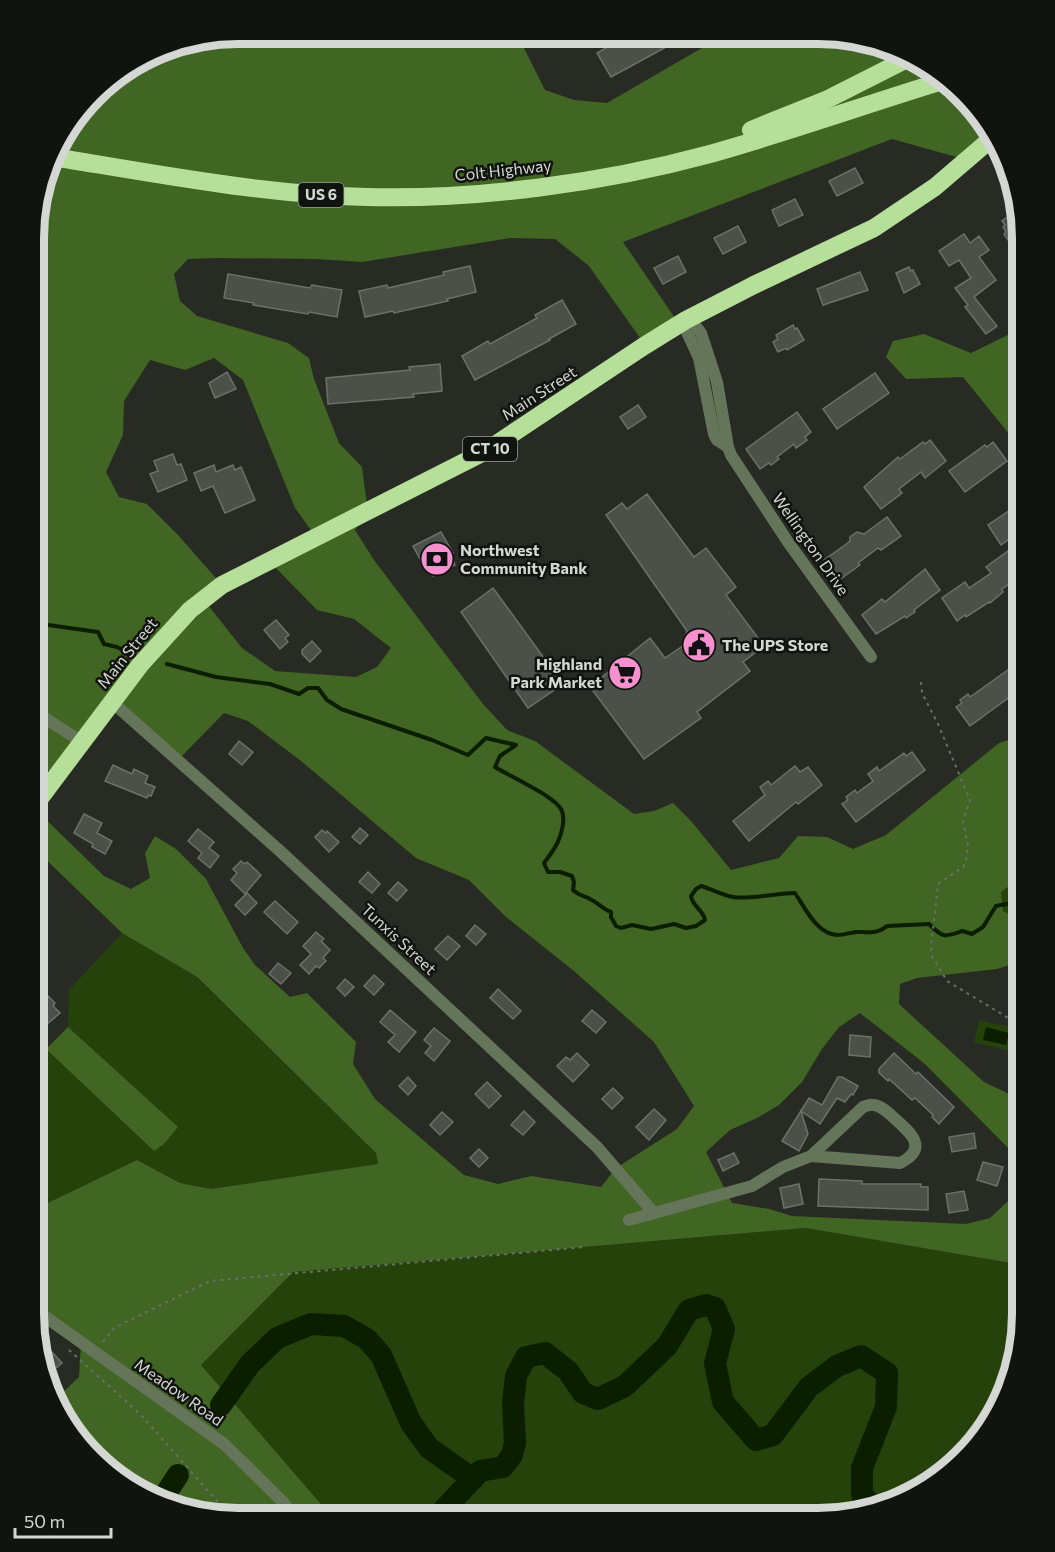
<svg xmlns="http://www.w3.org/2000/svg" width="1055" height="1552" viewBox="0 0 1055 1552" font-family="Commissioner,sans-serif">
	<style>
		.green { fill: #26420b }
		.forest { fill: #416522; fill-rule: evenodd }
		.water { fill: #0c1e00 }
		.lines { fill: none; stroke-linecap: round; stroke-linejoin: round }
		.stream { stroke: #0c1e00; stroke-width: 4 }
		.river { stroke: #0c1e00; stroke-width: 22 }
		.building { fill: #4b5048; stroke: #6c7169; stroke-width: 1.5 }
		.path { stroke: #6b6f69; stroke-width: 2; stroke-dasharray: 3 4.5; stroke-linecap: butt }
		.minor { stroke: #647559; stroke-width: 12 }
		.highway { stroke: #b6df99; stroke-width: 18 }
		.labels { text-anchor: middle; stroke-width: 5; stroke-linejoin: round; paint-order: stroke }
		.shield { fill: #11130f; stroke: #9a9c98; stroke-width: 1.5 }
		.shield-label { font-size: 15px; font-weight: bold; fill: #d4d7d3 }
		.street-label { font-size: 16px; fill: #d4d7d3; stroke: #11130f }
		.poi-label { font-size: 16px; font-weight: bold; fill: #d4d7d3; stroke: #11130f; text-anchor: start }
		.rim { fill: none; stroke: #d4d7d3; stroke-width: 8 }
	</style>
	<rect width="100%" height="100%" fill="#272b24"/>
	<g class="green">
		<polygon points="1022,877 1022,921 1003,912 1001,891"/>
		<polygon points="122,933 196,977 376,1153 378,1164 211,1189 180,1183 137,1160 33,1210 33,1062 46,1049 154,1151 177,1127 68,1027 69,990"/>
		<polygon points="979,1020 1019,1029 1022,1020 1022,1051 1019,1050 1018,1056 1014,1055 1014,1052 974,1042"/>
		<polygon points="806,1228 1022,1265 1022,1329 1011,1381 980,1439 896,1503 818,1519 333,1518 201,1365 293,1272"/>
	</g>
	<g class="forest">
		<path d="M237,33L517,34L545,90L574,100L607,103L726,34L845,35L942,75L991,139L967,160L892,139L623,242L679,324L645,345L589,266L555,239L510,238L362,262L316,259L217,258L188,259L174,274L180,301L197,316L288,343L309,358L314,379L339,443L362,467L368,513L355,530L374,560L483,704L507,730L535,741L634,814L654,811L673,803L691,821L731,870L779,858L798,836L827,837L853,849L886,835L999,743L1022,736V877L1001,892L1003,911L1022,921V961L997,969L917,978L900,984L899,1004L984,1082L1022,1100V1162L925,1064L860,1013L839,1027L822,1049L802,1082L779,1105L757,1118L730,1130L706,1152L732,1203L769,1209L792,1216L966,1224L990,1218L1022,1188V1265L806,1228L293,1272L201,1365L333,1518L211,1517L113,1477L50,1395L61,1394L79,1377L81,1343L33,1308V1210L137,1160L180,1183L211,1189L378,1164L376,1153L197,977L122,933L34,848V808L104,876L131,889L150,878L145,853L155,836L176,849L206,879L243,948L255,965L290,997L307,993L356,1042L353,1064L375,1099L464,1175L498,1184L531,1176L601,1187L616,1168L677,1129L694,1106L654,1042L574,971L506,917L469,880L416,858L301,761L248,721L224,713L178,760L112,702L56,777L34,758L35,210L60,135L103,83L171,44ZM214,358L243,380L295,508L316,537L269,561L317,610L354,619L391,648L377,667L356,677L275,671L242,648L204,600L222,585L178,535L147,504L119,497L106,472L123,435L124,401L150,360L185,370Z"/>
		<polygon points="1022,328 1022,450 963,377 906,379 886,357 893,341 924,334 971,353"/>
		<polygon points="68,1027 178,1127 164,1144 154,1151 46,1049"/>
	</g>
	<polygon class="water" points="986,1027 1009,1033 1006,1045 983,1040"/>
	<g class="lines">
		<g class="stream">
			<polyline points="34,614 48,625 98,632 104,644 117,647 129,653"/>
			<path d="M167,664L216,677L270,684L299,694L308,688H318L327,700L341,709L432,740L468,755L486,738L516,745L500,756L495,767C509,776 557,797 562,811C565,820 562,832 559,839C556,848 549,856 544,863L548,872H560L572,876L574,882L573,890C579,896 583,895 590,899C599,903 602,909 611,912V917L616,926L621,928L632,925L651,929L674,924L686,928L696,926L705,920C704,911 692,906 691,896L696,889L701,886C712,889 722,895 733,897C747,900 778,893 795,893C805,908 817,934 837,935C843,935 850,933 856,932C867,932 878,934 887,926L929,924C942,937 944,938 962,931L972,934L983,927L996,906L1016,902L1022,896"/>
		</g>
		<g class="river">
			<polyline points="221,1405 250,1364 277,1338 311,1324 344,1326 367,1339 381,1355 411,1423 429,1448 473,1479"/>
			<polyline points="163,1498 178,1475"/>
			<polyline points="436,1518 480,1471 503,1467 512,1455 515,1443 513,1404 516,1376 526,1357 545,1353 568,1371 583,1393 598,1399 625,1386 667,1346 689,1310 706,1305 715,1308 724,1329 715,1363 723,1402 756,1440 773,1435 809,1387 837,1366 861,1356 887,1373 886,1407 862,1468 862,1494 873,1508"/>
		</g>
	</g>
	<g class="building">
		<polygon points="636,34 690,34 611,77 597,53 625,37 626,40"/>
		<polygon points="855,168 863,183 837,196 829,181"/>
		<polygon points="795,199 803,215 779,226 772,210"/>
		<polygon points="1017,210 1022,242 1013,247 1004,234 1006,232 1003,227 1005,225 1002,221"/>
		<polygon points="738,226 746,242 723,254 714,238"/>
		<polygon points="964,234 970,243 979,236 989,250 979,257 996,280 974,297 997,326 986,334 965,307 968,305 955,288 971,278 959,260 949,266 939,251"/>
		<polygon points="678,256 686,272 663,284 654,268"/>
		<polygon points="470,266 476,292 447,299 448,301 394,313 393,311 365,317 359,291 387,285 388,288 444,275 443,272"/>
		<polygon points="909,267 911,271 913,270 920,284 904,293 896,273"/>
		<polygon points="860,272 868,290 823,305 817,289"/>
		<polygon points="228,274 310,288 312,285 342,290 337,317 309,312 308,314 253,305 254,303 224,298"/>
		<polygon points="562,300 576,324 549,339 550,340 475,380 462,356 488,341 490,344 537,318 535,315"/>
		<polygon points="793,325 795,329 797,328 804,340 787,350 786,348 778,352 773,342 778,339 776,335"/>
		<polygon points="440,364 442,391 413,394 414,397 328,404 326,378 410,370 409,367"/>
		<polygon points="227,372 236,389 215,398 209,383"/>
		<polygon points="875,373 889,393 837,429 823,409"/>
		<polygon points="638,405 646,417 628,429 620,417"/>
		<polygon points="797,412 811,432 805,437 807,440 796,448 794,444 777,457 779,459 771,465 769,463 760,469 746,449"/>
		<polygon points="930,440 946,461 925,478 921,472 899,489 902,493 881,509 864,487 898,457 900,459 923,442 925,444"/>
		<polygon points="993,442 1007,461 965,492 949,471 985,445 987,447"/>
		<polygon points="173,454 177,465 181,464 187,480 158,492 150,474 158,471 154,461"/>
		<polygon points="214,465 216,472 233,465 235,470 241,467 255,500 225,513 213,486 201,491 194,473"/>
		<polygon points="647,494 694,557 706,548 736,587 726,595 764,646 743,662 750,671 697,712 701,718 644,759 590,687 650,638 665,658 684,645 687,631 606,515 622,503 627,509"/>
		<polygon points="1022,502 1022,530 1001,545 988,525"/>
		<polygon points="887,517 901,536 881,550 878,548 858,563 860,565 839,580 824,560 845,545 850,541 850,537 857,532 864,534"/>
		<polygon points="441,532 453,553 450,554 455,565 433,576 428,567 425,568 413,546"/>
		<polygon points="1008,551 1022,570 1022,575 1002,589 1003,592 990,603 989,602 966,617 965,615 957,621 942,598 965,582 969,588 991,573 986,567"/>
		<polygon points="925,569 940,590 914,610 915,612 906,618 905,616 876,634 862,615 882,599 885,602"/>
		<polygon points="493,588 563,684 528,708 461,612"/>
		<polygon points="276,620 289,635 285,638 288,642 280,649 264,630"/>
		<polygon points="312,641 321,651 310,662 302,654 302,650"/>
		<polygon points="1022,656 1022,688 970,726 956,707 962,703 960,700 968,694 970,697 1012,667 1010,665"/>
		<polygon points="239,741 253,752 242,765 229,754"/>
		<polygon points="912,752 925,770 856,822 842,804 848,800 846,797 855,790 857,793 873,781 868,774 877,767 879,771 904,753 906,756"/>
		<polygon points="113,765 132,774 134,769 148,776 145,783 155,787 151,796 148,795 147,798 105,781"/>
		<polygon points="795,766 800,772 808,767 822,785 798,804 796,802 749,841 733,821 765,795 760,787 768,781 771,785"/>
		<polygon points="84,814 102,823 97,833 112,841 105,854 92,847 93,844 74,833"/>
		<polygon points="360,828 368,835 360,844 352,837"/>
		<polygon points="198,829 214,842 209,848 219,856 210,868 198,858 202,853 188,841"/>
		<polygon points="322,830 326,833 327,831 339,842 329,852 315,837"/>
		<polygon points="241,861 245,864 247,862 261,875 245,894 231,880 237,873 233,869"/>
		<polygon points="368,872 380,884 372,893 359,882"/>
		<polygon points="398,882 407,890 397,901 388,893"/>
		<polygon points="247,893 257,903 245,915 235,905"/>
		<polygon points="275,901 298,922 287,934 264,912"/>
		<polygon points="475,925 486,934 476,945 466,936"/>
		<polygon points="316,932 324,939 321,941 330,950 323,958 326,961 319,968 316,966 309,974 300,965 311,954 303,946"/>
		<polygon points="448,936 460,946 447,960 435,949"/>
		<polygon points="278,963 291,973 281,984 269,974"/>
		<polygon points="374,975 384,984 374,995 364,986"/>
		<polygon points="345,979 354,987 345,996 337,988"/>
		<polygon points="498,989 521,1011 513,1019 490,998"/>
		<polygon points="46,994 55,1003 53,1006 60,1013 33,1036 34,1003 42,995 44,997"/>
		<polygon points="390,1010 416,1032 399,1052 388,1042 395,1035 380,1022"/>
		<polygon points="592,1010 606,1022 596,1033 582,1021"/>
		<polygon points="434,1028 450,1041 434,1061 425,1053 431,1046 424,1040"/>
		<polygon points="850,1035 871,1037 870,1057 849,1055"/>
		<polygon points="577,1053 589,1065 573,1082 557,1066 566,1057 570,1060"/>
		<polygon points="894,1053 916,1074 918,1072 954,1107 939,1124 932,1117 933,1115 915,1098 912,1100 889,1079 888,1081 879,1073 879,1069"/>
		<polygon points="408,1077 416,1086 408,1095 399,1086"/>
		<polygon points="838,1077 842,1077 858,1086 853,1095 851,1094 845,1102 837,1098 820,1124 801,1111 808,1134 799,1151 782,1141 809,1098 822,1105"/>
		<polygon points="487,1082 501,1096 489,1108 475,1094"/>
		<polygon points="613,1088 623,1098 612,1109 602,1099"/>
		<polygon points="654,1109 666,1120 649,1140 636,1127"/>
		<polygon points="524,1111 535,1122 523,1135 511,1125"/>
		<polygon points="442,1112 453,1122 440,1135 430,1125"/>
		<polygon points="974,1133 976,1148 952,1152 949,1137"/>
		<polygon points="479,1149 488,1158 479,1167 470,1158"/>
		<polygon points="734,1153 739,1163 723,1171 718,1160"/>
		<polygon points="983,1162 1003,1167 997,1186 977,1180"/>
		<polygon points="819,1179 862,1181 862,1184 921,1184 921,1187 928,1187 928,1210 818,1206"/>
		<polygon points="799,1184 803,1204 784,1208 780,1188"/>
		<polygon points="964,1191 968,1210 949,1213 946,1194"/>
		<polygon points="50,1350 62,1363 45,1377 42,1357"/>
	</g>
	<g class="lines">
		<g class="path">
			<polyline points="921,682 922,693 938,724 970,800 963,820 968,846 966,861 963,867 938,884 931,947 932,956 947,981 1020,1025"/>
			<polyline points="103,1342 114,1328 210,1281 584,1247"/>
			<polyline points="69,1350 142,1416 231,1517"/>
		</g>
		<g class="minor">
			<polyline points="686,320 695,325 701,333 717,382 728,447 731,455 788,542 871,657"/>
			<polyline points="686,320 686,330 699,358 714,434 717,440 728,447"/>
			<polyline points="112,702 280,851 597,1147 653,1212"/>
			<polyline points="34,711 82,742"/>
			<path d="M629,1220L752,1186L783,1167L811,1156L863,1107C866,1106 870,1104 873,1105C881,1105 887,1112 893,1117C910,1132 930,1148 900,1163L811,1156"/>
			<polyline points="33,1308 224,1444 283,1502 295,1518"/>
		</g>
		<g class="highway">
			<polyline points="751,130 828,99 905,60"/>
			<path d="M53,157C157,174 261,194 366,197C477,200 603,183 710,154C789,132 867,104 946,80"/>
			<polyline points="34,806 140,665 190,610 222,585 486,451 644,346 686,320 754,285 874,228 935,187 991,139"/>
		</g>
	</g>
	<defs>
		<g id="bank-disc" transform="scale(1.725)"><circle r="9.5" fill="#f690cf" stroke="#11130f"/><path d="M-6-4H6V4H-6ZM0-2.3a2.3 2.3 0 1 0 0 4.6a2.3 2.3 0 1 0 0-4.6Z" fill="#111"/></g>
		<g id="civic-disc" transform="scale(1.725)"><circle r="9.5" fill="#f690cf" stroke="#11130f"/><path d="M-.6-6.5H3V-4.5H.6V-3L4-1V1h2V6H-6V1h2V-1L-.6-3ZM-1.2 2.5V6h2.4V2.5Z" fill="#111"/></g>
		<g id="supermarket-disc" transform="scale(1.725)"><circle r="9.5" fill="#f690cf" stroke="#11130f"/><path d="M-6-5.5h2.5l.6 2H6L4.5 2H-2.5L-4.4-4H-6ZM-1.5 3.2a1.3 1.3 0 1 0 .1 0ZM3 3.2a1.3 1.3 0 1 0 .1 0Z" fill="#111"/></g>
	</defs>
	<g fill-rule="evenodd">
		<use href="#bank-disc" x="437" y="559"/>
		<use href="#civic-disc" x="699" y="645"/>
		<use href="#supermarket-disc" x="625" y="673"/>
	</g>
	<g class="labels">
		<g class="shield">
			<rect x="298.5" y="183" width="45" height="24" rx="4.5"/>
			<rect x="463" y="437" width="54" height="24" rx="4.5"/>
		</g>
		<g class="shield-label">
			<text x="321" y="200">US 6</text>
			<text x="490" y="454">CT 10</text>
		</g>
		<g class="street-label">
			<text transform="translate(503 170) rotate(-6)" y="6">Colt Highway</text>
			<text transform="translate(539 393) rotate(-33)" y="6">Main Street</text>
			<text transform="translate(811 544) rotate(55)" y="6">Wellington Drive</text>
			<text transform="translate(127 653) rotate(-51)" y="6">Main Street</text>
			<text transform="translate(399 939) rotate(43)" y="6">Tunxis Street</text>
			<text transform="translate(179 1392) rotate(35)" y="6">Meadow Road</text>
		</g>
		<g class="poi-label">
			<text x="460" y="556">Northwest<tspan x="460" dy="18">Community Bank</tspan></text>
			<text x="722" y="651">The UPS Store</text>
			<text x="602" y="670" text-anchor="end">Highland<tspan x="602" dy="18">Park Market</tspan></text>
		</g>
	</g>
	<path d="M0 0H1055V1552H0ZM238 44H818A194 194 0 0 1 1012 238V1314A194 194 0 0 1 818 1508H238A194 194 0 0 1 44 1314V238A194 194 0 0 1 238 44Z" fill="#11130f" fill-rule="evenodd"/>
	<path class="rim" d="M238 44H818A194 194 0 0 1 1012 238V1314A194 194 0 0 1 818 1508H238A194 194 0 0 1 44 1314V238A194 194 0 0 1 238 44Z"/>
	<path d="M15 1528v9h96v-9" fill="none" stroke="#d4d7d3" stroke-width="3"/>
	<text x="24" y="1528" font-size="18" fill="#d4d7d3" stroke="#11130f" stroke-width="4.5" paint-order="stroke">50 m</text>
</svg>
